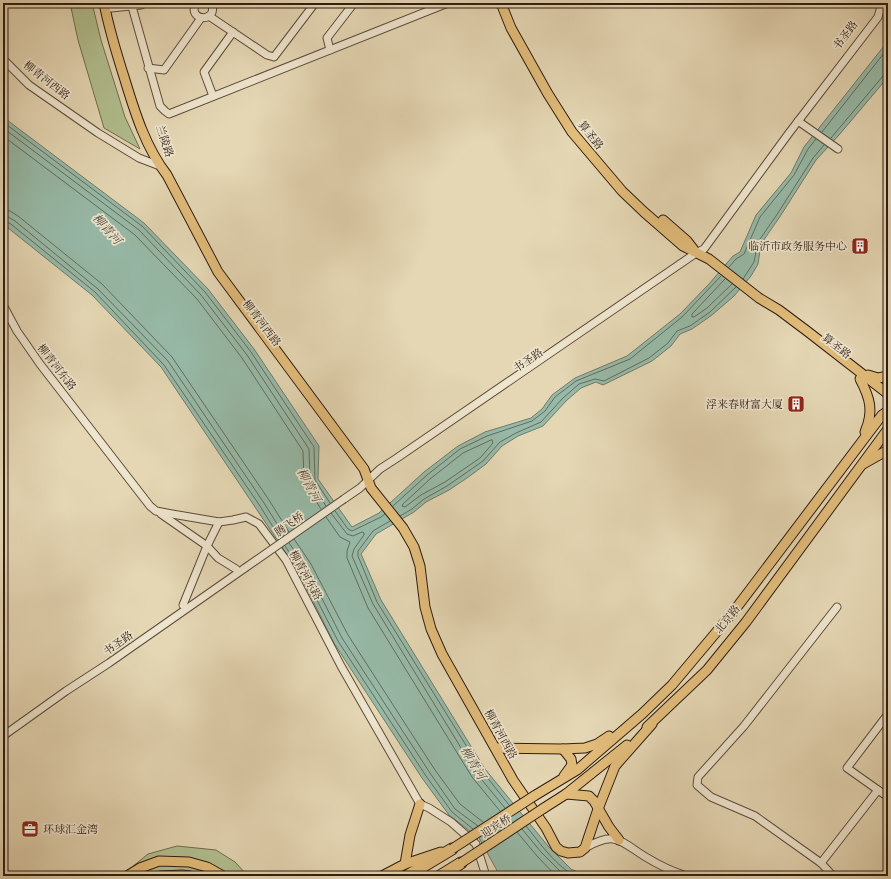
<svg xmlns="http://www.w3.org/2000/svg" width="891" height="879" viewBox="0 0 891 879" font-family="'Libre Caslon Text','Noto Serif SC',serif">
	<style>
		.green { fill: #b2bf8f; stroke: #716e50 }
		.water { fill: #97baa8; stroke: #6e7b6c }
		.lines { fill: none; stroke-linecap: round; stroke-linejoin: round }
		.shore { stroke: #646c5d; stroke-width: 1 }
		.minor-casing { stroke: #5d4c3a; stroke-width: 9 }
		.major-casing { stroke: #301d12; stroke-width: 11 }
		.highway-casing { stroke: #301d12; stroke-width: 13 }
		.minor { stroke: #eee5ce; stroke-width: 7 }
		.major { stroke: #e2bc7a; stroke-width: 9 }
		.highway { stroke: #e2bc7a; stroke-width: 11 }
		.minor-bridge-casing { stroke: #5d4c3a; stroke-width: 9; stroke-linecap: butt }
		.major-bridge-casing { stroke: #301d12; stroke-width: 11; stroke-linecap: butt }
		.minor-bridge { stroke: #eee5ce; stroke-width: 7 }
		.major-bridge { stroke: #e2bc7a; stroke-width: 9 }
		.labels { text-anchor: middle; stroke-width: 3.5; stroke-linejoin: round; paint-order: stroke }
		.street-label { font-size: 11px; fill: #301d12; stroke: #eee5ce }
		.poi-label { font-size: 11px; fill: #301d12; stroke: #eee5ce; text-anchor: end }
		.water-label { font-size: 12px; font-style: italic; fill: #4f4c3f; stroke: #eee5ce }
	</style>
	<rect width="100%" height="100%" fill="#e5d7b4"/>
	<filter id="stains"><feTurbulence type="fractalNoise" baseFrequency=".005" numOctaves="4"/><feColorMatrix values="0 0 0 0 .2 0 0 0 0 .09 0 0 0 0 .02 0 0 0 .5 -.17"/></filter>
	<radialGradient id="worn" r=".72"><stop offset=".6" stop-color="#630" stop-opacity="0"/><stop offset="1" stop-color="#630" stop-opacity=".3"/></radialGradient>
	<g class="green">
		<polygon points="70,3 92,3 101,40 125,117 140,149 104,128 78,40"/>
		<polygon points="177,846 216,850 235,862 248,876 121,876 148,854"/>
	</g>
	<polygon class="water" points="888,41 888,77 839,135 816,160 781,215 761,244 758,264 751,276 734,296 712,315 692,329 680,334 671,346 652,361 603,385 596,382 581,388 566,401 543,426 518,436 502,446 486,464 467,478 449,490 426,502 414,512 376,534 361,554 381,600 485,769 548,846 571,869 586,876 500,876 479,838 449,815 422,778 334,643 298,571 161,367 92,295 3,224 3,117 144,223 208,289 254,349 319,446 318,479 352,527 379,513 424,472 458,446 485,432 531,418 542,409 552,395 575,378 627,356 680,314 709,284 733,256 740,252 756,215 791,173 804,147"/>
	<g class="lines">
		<g class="shore">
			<polyline points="3,122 142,226 205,292 251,352 314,447 315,480 330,503"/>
			<polyline points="3,128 139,230 201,295 247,355 309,449 310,481 326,506"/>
			<polyline points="822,132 888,48"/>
			<polyline points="3,136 135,235 197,299 242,358 303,451 304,482 321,509"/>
			<polyline points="831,138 883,76 888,75"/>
			<polyline points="3,210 10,211 18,216 102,284 172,357 269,500 289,532"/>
			<polyline points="3,216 8,217 15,221 98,289 168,361 264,503 284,535"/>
			<polyline points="3,221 6,221 12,225 95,292 164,365 260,506 280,538"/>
			<polyline points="729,267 736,259 744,254 760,217 794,175 808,149 816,139"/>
			<polyline points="725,279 692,314 692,317 694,317 707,308 732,284"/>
			<polyline points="743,279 754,262 758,242 778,213 813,158 824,145"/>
			<polygon points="492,440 493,443 480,458 445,482 421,495 405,507 402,506 403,504 430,479 463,453"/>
			<polyline points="393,506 427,475 460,449 487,436 532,421 545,411 555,397 576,381 630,359 682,317 721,276"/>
			<polyline points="335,511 348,529 352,531 381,517 385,514"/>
			<polyline points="331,513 347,534 353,536 362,532 364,533 364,535 354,549 352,556 373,604 477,774 505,808"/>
			<polyline points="400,516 412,509 424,499 447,486 483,461 500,442 516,433 541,422 563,398 579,384 595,379 604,381 649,358 668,343 677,331 690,326 710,312 736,287"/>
			<polyline points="326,517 340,537 350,542 347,551 347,558 368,608 472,777 500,811"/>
			<polyline points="390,521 373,531 358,551 358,556 377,602 482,771 509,805"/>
			<polyline points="294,539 311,564 348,635 435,770 460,804 483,822"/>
			<polyline points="289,543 306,567 342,638 430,773 455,809 478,826"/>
			<polyline points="285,546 301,569 338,641 426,776 452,812 473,829"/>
			<path d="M526,826C540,843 557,868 576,876"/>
			<polyline points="522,829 541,852 565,876"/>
			<polyline points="517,832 537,856 556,876"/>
		</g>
		<g class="minor-casing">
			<g id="minor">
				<polyline points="131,3 160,106 165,111 169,114 448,3"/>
				<path d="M196,3C186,22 220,23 211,3"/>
				<polyline points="882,3 888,8"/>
				<polyline points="111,8 141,5 145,3"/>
				<polyline points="209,16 267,55 274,57 315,3"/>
				<polyline points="330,50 327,38 354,3"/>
				<polyline points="3,59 29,85 98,133 139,158 160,166"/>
				<polyline points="148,68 164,70 201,18"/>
				<polyline points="213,96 204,72 233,32"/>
				<polyline points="798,121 838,149"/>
				<polyline points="3,305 17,331 40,364 150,506 156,511 172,514 219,522 233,520 246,517 259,524 286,560 341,666 420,804 429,808 451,822 476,844 486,876"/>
				<polyline points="344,499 360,488 380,469 397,458 696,253 704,249 789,133 878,17 882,3"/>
				<polyline points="161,514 207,546 218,558 236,569"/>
				<polyline points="183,605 207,546 219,522"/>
				<polyline points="3,736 66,691 109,663 245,568"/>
				<polyline points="878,790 888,797"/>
				<path d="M585,848C615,831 619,840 644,856C657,864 673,872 687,876"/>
				<polyline points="821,863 878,790 847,768 888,714"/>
				<polyline points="833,876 821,863 755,816 711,797 697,785 698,777 744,726 837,607"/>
			</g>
		</g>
		<g class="major-casing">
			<g id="major">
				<path d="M104,3C109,29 117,55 125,80C135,113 146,148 167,175L218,272L364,469L371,488L403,528L414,547L420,566L425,607L431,629L442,654L513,780L546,828L556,847L561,851L568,853L580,852L585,848L598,809L615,766L652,724"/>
				<polyline points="501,3 511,28 548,94 572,132 622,191 644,212 683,246 709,259 759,298 779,310 807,331 888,394"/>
				<polyline points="663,220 687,241 694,250"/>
				<polyline points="868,375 878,378 888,376"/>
				<path d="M860,379C870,398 874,411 865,432"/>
				<polyline points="863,464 888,450"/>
				<polyline points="647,727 707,670 746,622 888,429"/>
				<polyline points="496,748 563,749 585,748 597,744 609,736"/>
				<polyline points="563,749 571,759 572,765 564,776"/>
				<polyline points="566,794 589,796 594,801 609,827 619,840"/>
				<polyline points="534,796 577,770 642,714 672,685 734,611 882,415 888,411"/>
				<polyline points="544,808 566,794 627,745"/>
				<polyline points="405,864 410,835 420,804"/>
				<polyline points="127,876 140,868 159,861 189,862 207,867 223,876"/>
				<polyline points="160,876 182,875 190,876"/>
				<polyline points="382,876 405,864 441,852"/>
			</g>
		</g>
		<g class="highway-casing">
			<g id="highway">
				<polyline points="407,876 452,849"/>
				<polyline points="440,876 461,863"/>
			</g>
		</g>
		<use href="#minor" class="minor"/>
		<use href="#major" class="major"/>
		<use href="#highway" class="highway"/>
		<g class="minor-bridge-casing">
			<polyline id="minor-bridge" points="245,568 344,499"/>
		</g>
		<g class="major-bridge-casing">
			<g id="major-bridge">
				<polyline points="452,849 534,796"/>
				<polyline points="461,863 544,808"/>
			</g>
		</g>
		<use href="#minor-bridge" class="minor-bridge"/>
		<use href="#major-bridge" class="major-bridge"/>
	</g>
	<defs>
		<g id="building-square" transform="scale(0.9)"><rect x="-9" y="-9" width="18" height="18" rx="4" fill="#8f2418" stroke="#eee5ce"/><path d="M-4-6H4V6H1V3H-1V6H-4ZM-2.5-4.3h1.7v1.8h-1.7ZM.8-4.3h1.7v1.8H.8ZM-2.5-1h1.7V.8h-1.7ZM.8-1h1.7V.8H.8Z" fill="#fff"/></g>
		<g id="office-square" transform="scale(0.9)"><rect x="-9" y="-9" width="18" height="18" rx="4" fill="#8f2418" stroke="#eee5ce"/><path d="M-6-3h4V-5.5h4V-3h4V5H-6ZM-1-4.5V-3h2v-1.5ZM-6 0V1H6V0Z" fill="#fff"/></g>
	</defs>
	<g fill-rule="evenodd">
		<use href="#building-square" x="860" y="246"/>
		<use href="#building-square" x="796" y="404"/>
		<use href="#office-square" x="30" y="829"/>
	</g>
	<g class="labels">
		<g class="street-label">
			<text transform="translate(845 35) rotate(-53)" y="4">书圣路</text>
			<text transform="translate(47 80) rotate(38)" y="4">柳青河西路</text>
			<text transform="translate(591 135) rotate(52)" y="4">算圣路</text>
			<text transform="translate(165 141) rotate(72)" y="4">兰陵路</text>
			<text transform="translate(262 323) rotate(53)" y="4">柳青河西路</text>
			<text transform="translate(837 346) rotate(38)" y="4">算圣路</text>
			<text transform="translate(528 360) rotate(-34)" y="4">书圣路</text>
			<text transform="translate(57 367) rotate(52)" y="4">柳青河东路</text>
			<text transform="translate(289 524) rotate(-35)" y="4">腾飞桥</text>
			<text transform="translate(306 575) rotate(61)" y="4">柳青河东路</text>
			<text transform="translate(727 619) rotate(-51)" y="4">北京路</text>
			<text transform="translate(118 643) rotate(-35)" y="4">书圣路</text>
			<text transform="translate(501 734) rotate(61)" y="4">柳青河西路</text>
			<text transform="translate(496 826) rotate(-33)" y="4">迎宾桥</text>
		</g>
		<g class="poi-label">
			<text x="847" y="250">临沂市政务服务中心</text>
			<text x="783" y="408">浮来春财富大厦</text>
			<text x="43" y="833" text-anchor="start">环球汇金湾</text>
		</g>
		<g class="water-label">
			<text transform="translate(107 229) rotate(48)" y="4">柳青河</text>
			<text transform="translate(309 485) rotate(62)" y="4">柳青河</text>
			<text transform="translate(473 763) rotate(59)" y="4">柳青河</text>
		</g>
	</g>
	<rect width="891" height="879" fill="none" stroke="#e5d7b4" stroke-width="16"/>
	<rect x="4" y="4" width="883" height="871" fill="none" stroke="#301d12" stroke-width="2"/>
	<rect x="8" y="8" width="875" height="863" fill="none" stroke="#301d12"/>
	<rect width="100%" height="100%" filter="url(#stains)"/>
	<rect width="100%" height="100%" fill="url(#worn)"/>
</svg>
